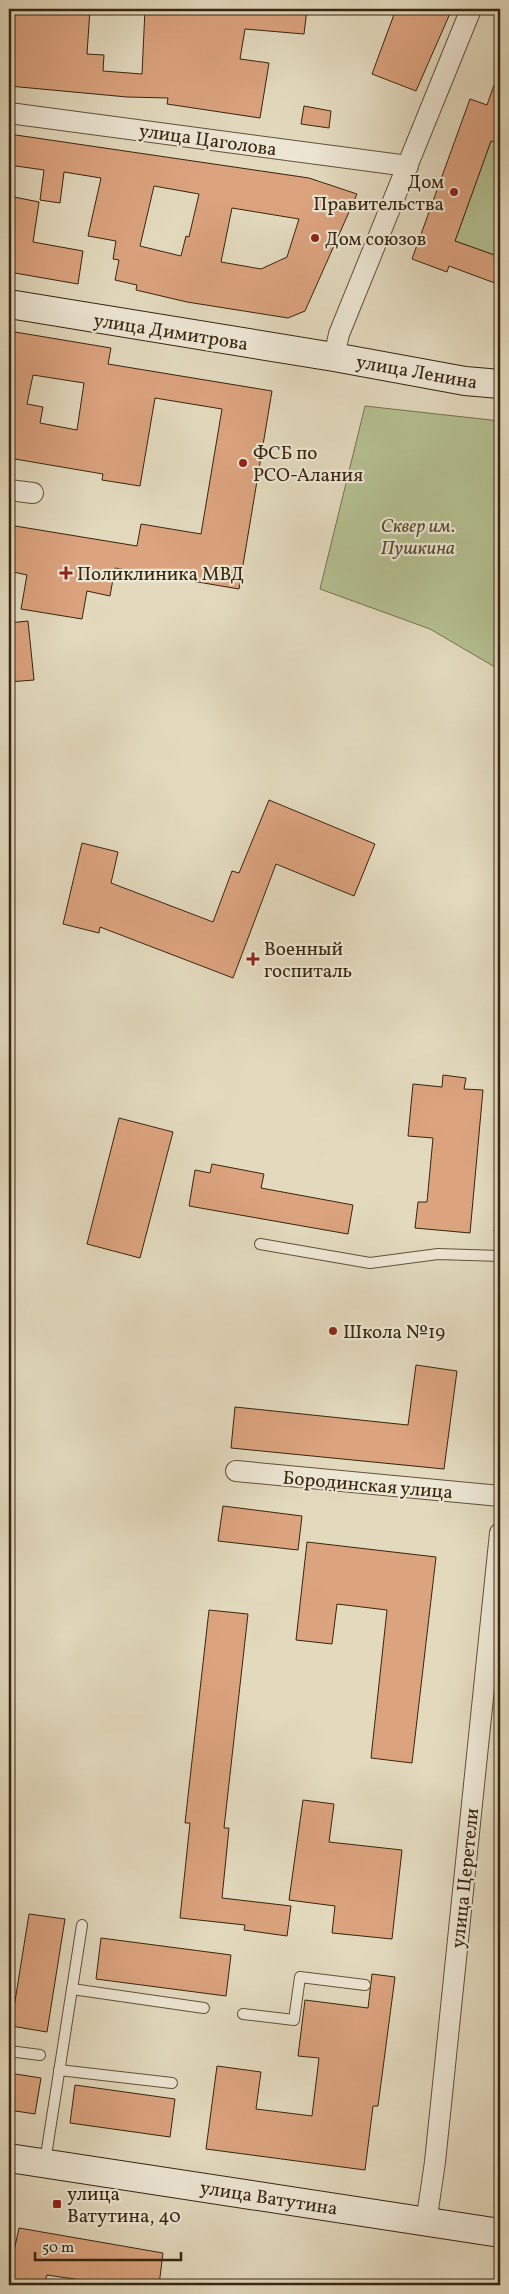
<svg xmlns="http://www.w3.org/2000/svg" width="509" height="2294" viewBox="0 0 509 2294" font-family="Vollkorn,serif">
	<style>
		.green { fill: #b4c091; stroke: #767250 }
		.building { fill: #dba37e; stroke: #37250e; fill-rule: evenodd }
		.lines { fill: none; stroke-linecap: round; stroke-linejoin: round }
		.service-casing { stroke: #62523a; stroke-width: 12 }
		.minor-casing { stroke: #62523a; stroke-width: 22 }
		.secondary-casing { stroke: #37250e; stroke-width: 30 }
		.path { stroke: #37250e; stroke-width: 3; stroke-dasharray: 1 2.5; stroke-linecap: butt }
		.service { stroke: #ede7d5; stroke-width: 10 }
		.minor { stroke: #ede7d5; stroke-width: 20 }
		.secondary { stroke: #ede7d5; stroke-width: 28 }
		.poi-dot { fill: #8f2418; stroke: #ede7d5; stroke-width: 2 }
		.labels { text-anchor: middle; stroke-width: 4.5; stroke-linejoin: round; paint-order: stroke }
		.street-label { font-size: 19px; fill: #37250e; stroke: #ede7d5 }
		.poi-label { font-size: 19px; fill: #37250e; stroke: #ede7d5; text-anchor: start }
		.park-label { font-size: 19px; font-style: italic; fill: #564c2f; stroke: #ede7d5 }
	</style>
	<rect width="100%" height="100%" fill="#e3dabe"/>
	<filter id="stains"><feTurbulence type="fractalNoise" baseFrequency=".004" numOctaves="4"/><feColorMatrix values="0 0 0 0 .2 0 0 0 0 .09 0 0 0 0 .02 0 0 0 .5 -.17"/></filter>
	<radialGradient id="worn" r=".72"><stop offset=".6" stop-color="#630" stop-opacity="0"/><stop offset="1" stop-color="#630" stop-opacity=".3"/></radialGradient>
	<g class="green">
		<polygon points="491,141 500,144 500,257 455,241"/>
		<polygon points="365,406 500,421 500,670 430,629 320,589"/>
	</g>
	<g class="building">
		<polygon points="9,9 90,9 87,54 104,55 103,71 142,74 145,9 307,9 304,34 245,29 240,59 269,63 260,118 167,104 168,98 127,97 9,86"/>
		<polygon points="396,9 452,9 416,91 372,74"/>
		<polygon points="498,74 500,74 500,144 491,141 455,241 500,257 500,285 449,266 447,272 412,259 470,99 487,105"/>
		<polygon points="304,106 331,111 329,128 301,124"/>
		<path d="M9,134L309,178L357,194L305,311L288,318L187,302L136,290L137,285L115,280L119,260L113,259L116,241L88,236L101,178L64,172L60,203L40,200L44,170L9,165ZM154,186L199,194L189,237L186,236L181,256L140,246ZM232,208L299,219L287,257L261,269L221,262Z"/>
		<polygon points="14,197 39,202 33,242 83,251 78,284 9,272 9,230"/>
		<path d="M9,331L111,348L108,364L272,391L239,589L115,568L110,596L87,591L82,619L21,609L27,575L9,571V525L137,546L141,524L201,534L222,409L155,398L140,486L102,480L103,474L9,458ZM33,375L84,383L77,430L40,423L43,407L27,404Z"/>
		<polygon points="28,621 34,680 9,682 9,623"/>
		<polygon points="269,800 375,844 354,896 276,864 233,978 100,927 99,933 63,924 82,843 118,852 111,883 213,922 232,871 239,873"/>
		<polygon points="443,1075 466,1078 464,1089 483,1090 470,1233 415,1228 418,1202 427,1202 433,1138 408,1136 413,1084 442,1087"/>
		<polygon points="119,1118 173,1132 140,1258 87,1244"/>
		<polygon points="212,1164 264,1174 261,1188 353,1205 348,1234 189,1206 195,1170 210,1173"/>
		<polygon points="416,1365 457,1371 444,1469 231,1448 235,1407 408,1425"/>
		<polygon points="223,1506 302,1516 298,1550 218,1541"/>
		<polygon points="307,1542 436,1557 412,1763 371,1758 387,1610 337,1604 332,1644 296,1640"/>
		<polygon points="209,1610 248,1614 224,1828 229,1828 222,1898 291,1906 287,1936 244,1930 245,1925 180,1918 190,1823 185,1823"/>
		<polygon points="303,1800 334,1804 329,1842 402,1850 392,1939 332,1933 335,1906 289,1900"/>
		<polygon points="29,1914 65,1919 47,2032 11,2026"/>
		<polygon points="101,1938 231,1955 226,1996 96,1979"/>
		<polygon points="372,1974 395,1977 378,2106 373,2106 365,2170 206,2149 217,2066 261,2072 256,2109 312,2116 319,2058 298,2056 305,2000 368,2008"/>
		<polygon points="9,2073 41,2078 35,2114 9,2110"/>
		<polygon points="75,2085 175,2099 170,2137 70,2123"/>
		<polygon points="19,2228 163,2253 159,2285 115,2285 47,2275 44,2285 9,2285 9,2274"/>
	</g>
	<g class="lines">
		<g class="service-casing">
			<g id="service">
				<polyline points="260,1244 370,1263 438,1254 500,1256"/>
				<polyline points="72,1989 204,2008"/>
				<polyline points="243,2014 294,2020 300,1977 365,1985"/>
				<polyline points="9,2051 40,2055"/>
				<polyline points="59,2070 172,2083"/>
				<polyline points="45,2162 82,1925"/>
			</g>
		</g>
		<g class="minor-casing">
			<g id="minor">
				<polyline points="9,113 408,166"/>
				<polyline points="334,357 339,334 471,9"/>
				<polyline points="9,490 33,493"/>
				<polyline points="236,1471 500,1496"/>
				<polyline points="426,2223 435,2162 500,1533"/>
			</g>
		</g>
		<g class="secondary-casing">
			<g id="secondary">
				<polyline points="9,304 334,357 465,381 500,384"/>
				<polyline points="9,2158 500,2233"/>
			</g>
		</g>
		<polyline class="path" points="495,1231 500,1178"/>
		<use href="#service" class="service"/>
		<use href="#minor" class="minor"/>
		<use href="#secondary" class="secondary"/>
	</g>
	<g class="poi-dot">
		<circle cx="454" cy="192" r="5"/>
		<circle cx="315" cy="238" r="5"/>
		<circle cx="243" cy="463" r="5"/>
		<path d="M63.5 565.5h5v5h5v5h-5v5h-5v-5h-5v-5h5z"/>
		<path d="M250.5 951.5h5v5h5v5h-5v5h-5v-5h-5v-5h5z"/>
		<circle cx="333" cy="1331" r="5"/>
		<rect x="52" y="2199" width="10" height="10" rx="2.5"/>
	</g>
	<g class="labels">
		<g class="street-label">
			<text transform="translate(208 139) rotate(8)" y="7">улица Цаголова</text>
			<text transform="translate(171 331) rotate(9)" y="7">улица Димитрова</text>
			<text transform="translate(417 371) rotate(10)" y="7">улица Ленина</text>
			<text transform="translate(368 1484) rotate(5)" y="7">Бородинская улица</text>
			<text transform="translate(464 1878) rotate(-84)" y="7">улица Церетели</text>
			<text transform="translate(269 2197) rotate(9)" y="7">улица Ватутина</text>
		</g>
		<g class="poi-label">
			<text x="444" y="188" text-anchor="end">Дом<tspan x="444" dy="22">Правительства</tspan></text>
			<text x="325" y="245">Дом союзов</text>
			<text x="253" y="459">ФСБ по<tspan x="253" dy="22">РСО-Алания</tspan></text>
			<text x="77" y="580">Поликлиника МВД</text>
			<text x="264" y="955">Военный<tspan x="264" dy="22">госпиталь</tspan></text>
			<text x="343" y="1338">Школа №19</text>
			<text x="67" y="2200">улица<tspan x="67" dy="22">Ватутина, 40</tspan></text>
		</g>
		<g class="park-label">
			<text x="418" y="532">Сквер им.<tspan x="418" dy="22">Пушкина</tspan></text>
		</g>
	</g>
	<rect width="509" height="2294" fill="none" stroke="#e3dabe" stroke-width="30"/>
	<rect x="10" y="10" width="489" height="2274" fill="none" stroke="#37250e" stroke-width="2.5"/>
	<rect x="15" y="15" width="479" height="2264" fill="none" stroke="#37250e"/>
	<path d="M35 2252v8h146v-8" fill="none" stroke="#37250e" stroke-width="2.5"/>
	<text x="42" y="2252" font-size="15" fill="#37250e" stroke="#ede7d5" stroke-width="4" paint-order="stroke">50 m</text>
	<rect width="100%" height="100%" filter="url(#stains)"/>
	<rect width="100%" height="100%" fill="url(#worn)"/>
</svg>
